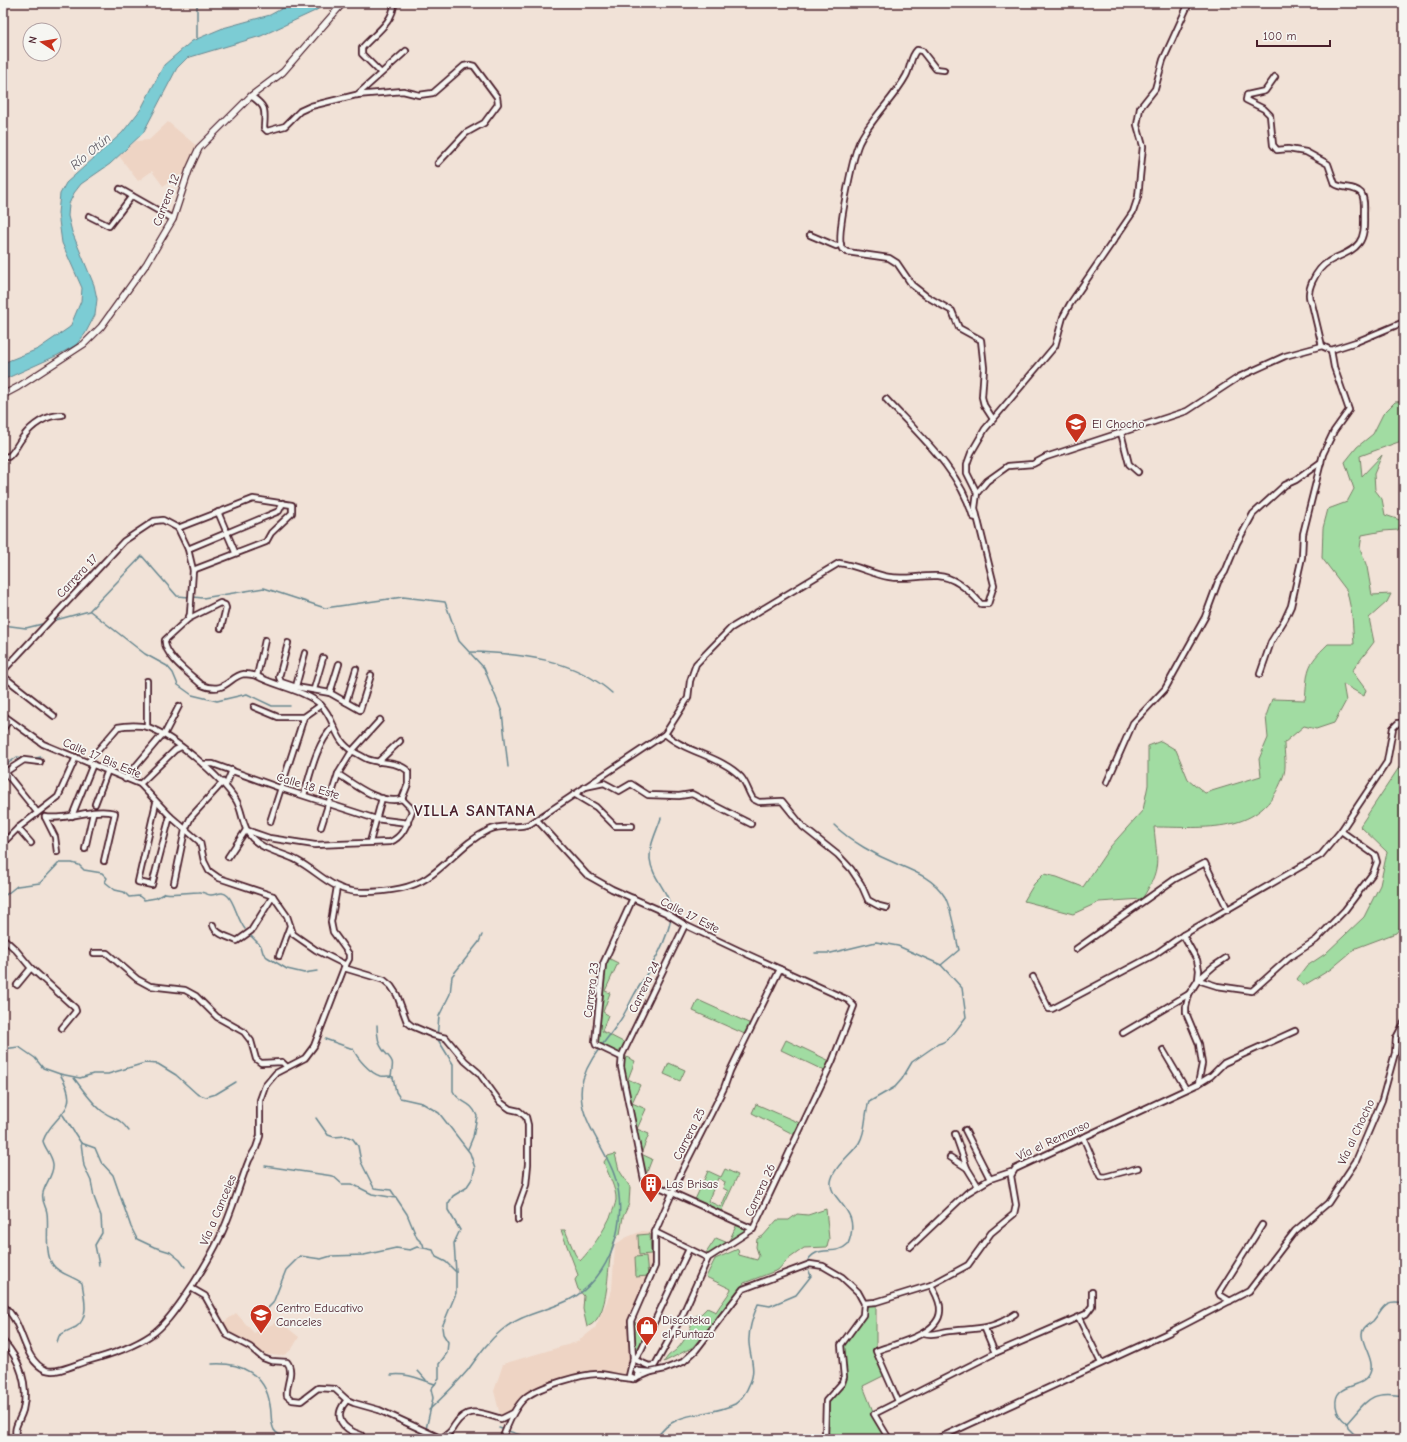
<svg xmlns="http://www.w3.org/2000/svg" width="1407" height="1442" viewBox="0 0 1407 1442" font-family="'Comic Neue',sans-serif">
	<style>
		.built { fill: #eed4c4 }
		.green { fill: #a1dca2; stroke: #767e66; fill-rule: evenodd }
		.water { fill: #7bccd4; stroke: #678790 }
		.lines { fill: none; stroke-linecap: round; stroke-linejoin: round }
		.stream { stroke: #678790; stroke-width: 1.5 }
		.minor-casing { stroke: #4a1f2b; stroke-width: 8 }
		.tertiary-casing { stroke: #4a1f2b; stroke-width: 8 }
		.minor { stroke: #f6f6f2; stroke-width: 4.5 }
		.tertiary { stroke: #f6f6f2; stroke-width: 5.5 }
		.labels { text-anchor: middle; stroke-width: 3.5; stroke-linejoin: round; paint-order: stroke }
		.street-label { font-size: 12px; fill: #4a1f2b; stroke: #f6f6f2 }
		.poi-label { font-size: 12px; fill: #4a1f2b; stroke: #f6f6f2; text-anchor: start }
		.water-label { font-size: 13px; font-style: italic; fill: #59535e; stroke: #f6f6f2 }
		.district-label { font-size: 16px; font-weight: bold; letter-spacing: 1px; fill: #4a1f2b; stroke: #f6f6f2 }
	</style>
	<rect width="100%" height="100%" fill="#f1e2d7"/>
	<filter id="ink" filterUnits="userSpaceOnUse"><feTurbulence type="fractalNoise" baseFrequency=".025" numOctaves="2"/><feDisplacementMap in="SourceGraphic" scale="8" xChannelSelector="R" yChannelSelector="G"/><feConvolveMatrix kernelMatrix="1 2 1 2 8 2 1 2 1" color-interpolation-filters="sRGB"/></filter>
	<g filter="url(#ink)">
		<g class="built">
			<polygon points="168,122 199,148 189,170 163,186 152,171 138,181 119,156 136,141 149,140"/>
			<polygon points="642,1231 655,1232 655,1266 631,1321 631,1378 598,1374 567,1379 526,1397 513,1413 501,1419 494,1391 503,1364 577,1342 595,1328 612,1290 615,1245 625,1238"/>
			<polygon points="236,1313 254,1333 279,1321 299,1337 292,1349 286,1354 280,1356 256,1353 235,1340 220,1325"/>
		</g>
		<g class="green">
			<path d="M1404,401V440L1360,456L1362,476L1382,455L1374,474L1375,490L1382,499L1385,515L1403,521L1398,530L1383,531L1362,535L1360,548L1367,567L1372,595L1391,594L1387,602L1369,618L1374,642L1352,671L1366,690L1364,696L1343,684L1346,701L1334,723L1316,729L1304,726L1284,743C1284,753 1287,768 1283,777C1262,836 1204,827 1154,827C1157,862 1162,867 1142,899L1099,902L1073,914L1024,901L1034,884L1044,874L1057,877L1083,887L1110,847L1143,810L1148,785V746L1161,741L1176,750L1188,779L1205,793L1261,776L1259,759L1268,738L1266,716L1272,699L1305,700C1308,670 1305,666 1328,644H1354L1352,615L1347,591L1322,558L1323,528L1328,509L1347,502L1354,489L1345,462L1357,447L1373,434L1383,414L1395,402Z"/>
			<polygon points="1404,760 1404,923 1396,933 1356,948 1331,969 1303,986 1297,979 1307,966 1325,954 1364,917 1380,885 1387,852 1360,826"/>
			<polygon points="606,957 618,963 605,991 610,993 603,1012 608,1015 602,1031 627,1044 622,1055 635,1061 628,1079 640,1085 632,1103 646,1109 637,1129 649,1134 641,1154 652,1159 644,1180 621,1057 596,1045"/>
			<polygon points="698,1000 753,1025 747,1035 693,1011"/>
			<polygon points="786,1040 832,1062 827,1072 781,1050"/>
			<polygon points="669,1063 685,1070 680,1081 664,1074"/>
			<polygon points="756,1104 802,1124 797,1136 752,1113"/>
			<path d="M615,1154L619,1170L630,1187L629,1204L623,1217L620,1234C601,1245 617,1315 587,1327L583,1309L584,1296L578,1289L575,1280L578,1275L561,1230H565L575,1254L580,1261C593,1248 613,1218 616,1200C617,1190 607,1172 604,1162L608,1156Z"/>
			<path d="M725,1169L738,1175L720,1214L694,1202L708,1171L721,1177ZM718,1178L725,1182L723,1188L728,1191L721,1207L708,1201Z"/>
			<path d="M826,1209L829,1239L827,1247L804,1248L787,1260L778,1270L744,1283L693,1347L664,1362C670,1352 671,1355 677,1349C685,1341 692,1327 693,1317L701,1314L707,1308L716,1312C721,1303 727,1298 731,1289L706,1277L715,1259L738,1249L739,1255L757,1260L759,1256L756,1247L757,1239L763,1236L777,1220H789L797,1214L808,1215Z"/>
			<polygon points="738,1222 753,1229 711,1257 704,1256 716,1238 728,1243"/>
			<polygon points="650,1234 651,1254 639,1255 638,1235"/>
			<polygon points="646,1256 648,1276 636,1277 635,1257"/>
			<polygon points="876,1302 876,1351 887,1374 863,1386 874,1414 889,1439 825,1439 826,1401 842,1383 840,1350 863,1315 864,1303"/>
			<polygon points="631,1321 651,1329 641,1350 633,1359"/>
		</g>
		<polygon class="water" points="292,3 327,3 315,11 261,36 187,58 177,68 143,133 110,164 81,184 74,193 69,204 68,216 72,232 94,285 97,299 95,315 85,334 76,345 56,356 3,380 3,363 38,349 70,327 81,301 82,288 62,243 58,213 60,194 66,183 122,133 141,109 164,65 192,41 223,28 270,15"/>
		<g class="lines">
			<g class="stream">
				<polyline points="197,39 197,3"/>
				<polyline points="193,597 203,598 264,588 325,608 403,597 445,602 459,641 484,668 495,695 502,712 508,767"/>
				<polyline points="90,611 145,654 167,666 173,673 178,685 192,695 217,701 247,694 272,706 290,706"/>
				<polyline points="52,621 89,611 142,556 177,596 189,597"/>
				<polyline points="3,625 26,628 46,623"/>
				<path d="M470,652C520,653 574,659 612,693"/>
				<polyline points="3,767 17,757 31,759 41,757"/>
				<path d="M661,818C657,831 649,845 650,859C652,880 672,893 671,914"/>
				<path d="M834,825C850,841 877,856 897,864C916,872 934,879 945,897C952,910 955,935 959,950L941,965"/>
				<path d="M3,897L17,886L40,883L59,863H72L79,865L84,870L102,873L107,878L105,882L115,890L124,892L129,897L139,896L144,900L156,898L165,893C176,895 188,892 199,892C204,891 206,895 211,895C217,895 222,890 228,896C235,903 237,919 245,929"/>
				<polyline points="250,935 261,946 263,953 267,957 287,969 304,973 317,971"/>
				<polyline points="3,976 6,978"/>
				<path d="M377,1025C377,1033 378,1044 383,1050C393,1062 394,1059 391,1076"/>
				<path d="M325,1039L353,1049C357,1058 370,1073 380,1076C385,1077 388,1075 393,1077L396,1092L400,1098L422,1103L439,1113L470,1153L475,1168L472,1179L466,1188L453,1196L448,1204V1210L460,1230L454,1243L456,1272"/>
				<polyline points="3,1049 19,1047 35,1058 43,1068 60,1074 80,1078 93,1074 108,1074 145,1063 158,1064 176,1075 197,1094 206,1097 216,1094 236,1082"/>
				<path d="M74,1078C82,1089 91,1102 102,1111C114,1120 118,1116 129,1131"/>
				<polyline points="63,1115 81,1143 84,1166 91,1181 94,1197 101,1216 102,1233 95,1245 99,1265"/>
				<polyline points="316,1118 328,1135 334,1137 346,1136 353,1139 358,1146 361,1162 374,1188 391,1190 407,1214 417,1238 423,1244 424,1248 433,1250 436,1257 446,1262 456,1272 456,1293 442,1327 443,1334 448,1342 447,1353 439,1364 439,1379 431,1389 433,1398 426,1429"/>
				<polyline points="81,1143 95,1148 101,1162 113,1175 131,1227 137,1239 154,1247 170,1252 180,1260 185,1267"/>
				<path d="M468,1149L473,1137L477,1116C471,1100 459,1104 453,1091V1064L437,1038L439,1016L450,994L452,976L479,942L482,935"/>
				<polyline points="265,1166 333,1176 342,1184 352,1184 372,1194 396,1198"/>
				<polyline points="263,1313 273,1303 286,1270 300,1256 321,1259 331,1256 364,1255 396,1248 410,1250 417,1247 424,1248"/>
				<path d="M57,1342L59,1336C64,1332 70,1330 76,1327C90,1318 84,1296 82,1283C73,1276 59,1274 53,1265C44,1254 49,1227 47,1213C46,1206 41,1201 43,1193C45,1183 54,1175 53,1164C52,1155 45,1149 43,1141C52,1113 84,1113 60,1074"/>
				<path d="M212,1364C240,1362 266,1374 270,1405C272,1414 270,1422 274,1430C277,1435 284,1437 290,1439"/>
				<polyline points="418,1371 426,1380"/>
				<path d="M391,1375C408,1373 419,1379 435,1384"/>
				<path d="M429,1410C443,1397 456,1384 468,1370C478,1356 488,1341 502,1330C521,1314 547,1311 569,1300C611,1279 629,1220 615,1177C605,1145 573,1115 583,1079C590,1056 606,1042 619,1022C625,1014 629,1004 634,995C648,971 666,946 671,918"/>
				<path d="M1347,1423C1368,1400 1370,1390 1404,1396"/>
				<polyline points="499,1428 532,1439"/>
				<polyline points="424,1439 425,1433"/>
				<path d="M656,1439C675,1408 707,1418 735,1404C740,1401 747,1391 749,1385C757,1370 750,1358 749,1343C748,1330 753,1316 758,1304L770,1306L796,1295L811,1276L806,1264C816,1242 834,1258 848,1244C863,1208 829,1202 831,1182C833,1167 851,1155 859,1143C867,1130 864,1115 869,1102L895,1087L902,1079L912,1062L938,1044C950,1042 959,1026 966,1017L962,988L941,965L898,946L876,942L831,953H815"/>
				<path d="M1359,1439L1348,1428L1347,1423C1341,1419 1337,1414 1336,1406C1333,1381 1363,1391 1370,1373C1375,1361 1363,1347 1362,1335C1362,1327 1368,1325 1373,1321C1384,1308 1383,1299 1404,1303"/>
			</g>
			<g class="minor-casing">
				<g id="minor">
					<path d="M944,70L936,69L922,51L917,50C910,57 911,67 906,76C893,100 871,118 859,143C853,157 835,238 842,249C843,249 847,252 847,252L889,258L897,263L912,285L926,296L952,311L959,328L981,340L984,368L982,397L984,405L993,419"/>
					<path d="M381,73L362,54V48C374,34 394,22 394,3"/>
					<path d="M1275,77L1265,91L1247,95L1246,100L1264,109L1270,115L1273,145L1277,150L1288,149L1306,152L1328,164L1335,184C1342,189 1355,186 1361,193C1365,198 1364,207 1364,214C1364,224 1365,235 1359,243C1351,254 1338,255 1328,262C1317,269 1303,292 1312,304L1322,346"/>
					<polyline points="357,95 406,51"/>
					<path d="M251,96C267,107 265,110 264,128L267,131L285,126L300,111L311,106L356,95L403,91L419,95L433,93L464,66L470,65L474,66L497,97L498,104L484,123L466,133L438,163"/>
					<polyline points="120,189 173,219"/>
					<polyline points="89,216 109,226 132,196"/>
					<polyline points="810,235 836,246 841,244"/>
					<path d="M886,399C918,434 960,470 973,517L977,518"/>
					<polyline points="1121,433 1129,464 1138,472"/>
					<path d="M3,456L8,457C15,452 17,444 23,437C32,425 46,415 62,415"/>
					<polyline points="977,493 967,473 967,464 971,453 985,429 1055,346 1063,317 1070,304 1133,212 1138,197 1143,146 1137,125 1140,108 1155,89 1163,60 1189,3"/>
					<polyline points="218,512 235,552"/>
					<polyline points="178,528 253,499 292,505 292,513 271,533 266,542 193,570"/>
					<polyline points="188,549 279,511 283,503"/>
					<polyline points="188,619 220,603 225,605 226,608 221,628"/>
					<polyline points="288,643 279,677 281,682 296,687 330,693 360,710 371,675"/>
					<path d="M3,671L124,541L154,521L163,520L178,528L188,549L193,570L190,614L188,619L165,640C163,655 191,675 202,685C226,695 229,676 244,674C248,674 253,675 257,676C275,686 307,691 321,705C336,720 333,740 354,752C358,754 363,757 367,759C380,764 398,761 408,771V784L402,799"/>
					<polyline points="1260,674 1271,642 1285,619 1291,606 1302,557 1303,534 1323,454 1334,431 1349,410 1334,367 1331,350"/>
					<polyline points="3,676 54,716"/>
					<polyline points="257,676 265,640"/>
					<polyline points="147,681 147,727"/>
					<polyline points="314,689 323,658"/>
					<polyline points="295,690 305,653"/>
					<polyline points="330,693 339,664"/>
					<polyline points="346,702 356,669"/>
					<polyline points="254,707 278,717 304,717 321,705"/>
					<polyline points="3,715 43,744 140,784 170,816 200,842 204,861 209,871 219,878 273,896 287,916 293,934 316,950 346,965"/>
					<polyline points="3,729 9,720"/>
					<path d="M665,734C687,753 721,756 741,777C747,784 748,792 753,799L759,802L782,801L803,827L838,855L851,869L861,884L868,900L879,906L887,908"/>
					<polyline points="164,735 179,706"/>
					<path d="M88,762L118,727C127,725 140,725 148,727C175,737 220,776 236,800C243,811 242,828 252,838C264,851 284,853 298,861C311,868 322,879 336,886C343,890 354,892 362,892C383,892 409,890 427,878C450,863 462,843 489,830C502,824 517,829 530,824L665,734L688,698L690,681L696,664L731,628L839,563C856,565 872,574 889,577C907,580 921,575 938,576C955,577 970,591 981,604H988L994,585L975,508L977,493L987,481L1008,466L1033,464L1046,457L1187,411L1239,377L1285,356L1322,346L1331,350L1356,342L1404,322"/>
					<polyline points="378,762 400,741"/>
					<polyline points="203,764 213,764 280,788 376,819 408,823"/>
					<polyline points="5,772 37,812"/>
					<polyline points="4,773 24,760 40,762"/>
					<path d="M338,774C355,785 380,805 402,799"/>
					<polyline points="125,779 163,734"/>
					<polyline points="1107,782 1133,723 1165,689 1205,617 1218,582 1225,572 1237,543 1253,514 1285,485 1296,480 1321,462"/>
					<polyline points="140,784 175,750 181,747"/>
					<polyline points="226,785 232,770"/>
					<polyline points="585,787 604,783 619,791 631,784 648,795 679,796 692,794 751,824"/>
					<polyline points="574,794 596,807 615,826 632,826"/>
					<path d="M304,795C311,772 316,745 333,727"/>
					<polyline points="156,803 138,882 152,885 170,816"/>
					<polyline points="95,804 108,770"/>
					<polyline points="72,816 93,764"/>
					<path d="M45,817C68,821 92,807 115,813L104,861"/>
					<polyline points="45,817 55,837 57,852"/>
					<polyline points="537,820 587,875 612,889 666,913 685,925 738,950 848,1000 854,1006 832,1062 753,1229 708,1258 682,1316 655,1365 649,1366 633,1359"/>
					<polyline points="270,822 304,717"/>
					<polyline points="321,827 338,774 352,751 380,720"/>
					<polyline points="18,828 31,843"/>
					<path d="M246,830L269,838L315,845L390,842C403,837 407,824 412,811L410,807L402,799"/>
					<polyline points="370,842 382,798"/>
					<polyline points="3,843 18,828 58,797 76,757"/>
					<polyline points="85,849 93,813"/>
					<polyline points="228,857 246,830"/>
					<polyline points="174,883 185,830 191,817 223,782"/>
					<path d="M213,925C215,934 229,937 237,941L251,931L273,896"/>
					<polyline points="685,925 622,1055 621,1067 644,1180 753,1229"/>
					<polyline points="1183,935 1197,960 1199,970 1198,980 1189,994 1186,1007 1186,1013 1199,1044 1202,1064 1198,1084"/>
					<polyline points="3,938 16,950 31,968 75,1008 76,1011 62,1028"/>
					<polyline points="1076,949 1175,879 1205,863 1228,910"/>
					<polyline points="94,953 107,953 137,979 150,986 185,990 196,996 217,1017 244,1032 251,1041 256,1059 261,1063 282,1062 287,1067"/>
					<polyline points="279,956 290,926"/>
					<polyline points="1226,958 1214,966 1198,980 1217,986 1252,991 1290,957 1316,940 1345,910 1373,873 1377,862 1375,855 1341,831"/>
					<polyline points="344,968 384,980 391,986 397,995 407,1022 412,1026 433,1035 446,1038 465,1061 479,1073 500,1102 510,1109 519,1111 526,1117 528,1125 528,1164 526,1185 518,1207 518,1220"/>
					<polyline points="1033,977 1049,1009 1052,1009 1154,955 1183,935 1321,855 1341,831 1387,762 1393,728 1398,723 1404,723"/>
					<polyline points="17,985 31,968"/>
					<polyline points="1123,1033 1189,994"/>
					<polyline points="1163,1050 1186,1089"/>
					<polyline points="621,1057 596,1045 595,1042 603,964 633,898"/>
					<polyline points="965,1130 990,1179"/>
					<polyline points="955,1134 967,1168"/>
					<polyline points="1083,1137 1100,1176 1104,1177 1138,1168"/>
					<polyline points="950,1157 967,1168 978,1186"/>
					<polyline points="655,1232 708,1258"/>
					<polyline points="910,1247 967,1193 990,1179 1011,1172"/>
					<path d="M191,1288L205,1296L227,1335L250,1347L263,1358L271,1361L287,1362C295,1372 285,1385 287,1396L292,1400L301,1401L318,1388L335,1389L347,1400L354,1403L379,1410L440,1438C446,1436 451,1432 454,1426C467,1405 482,1413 501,1419L513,1413"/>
					<polyline points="1230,1301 1220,1295 1219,1293 1262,1225"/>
					<polyline points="864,1303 876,1302 931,1285 968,1265 991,1233 1014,1214 1016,1205 1011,1176 1015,1169 1198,1084 1211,1076 1224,1063 1295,1031"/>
					<path d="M3,1306C25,1322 21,1359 46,1370C57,1374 76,1364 87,1361C110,1355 132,1348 151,1335C164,1326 174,1312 183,1299C197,1279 210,1258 220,1237C232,1212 239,1185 249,1160L256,1148L260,1136V1100L265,1086L276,1073L305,1058L314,1046L344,968L349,959V954L333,932L331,922L337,887"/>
					<polyline points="1079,1318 1101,1363"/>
					<polyline points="985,1329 995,1353"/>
					<path d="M924,1333C934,1336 940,1332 949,1331C976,1328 990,1331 1015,1314"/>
					<path d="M3,1341C20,1359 29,1386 23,1410C20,1421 12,1428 17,1439"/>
					<polyline points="633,1359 636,1358 641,1350 689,1249"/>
					<polyline points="637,1371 651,1372 665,1369 683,1362 696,1350 743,1289 810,1264 823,1266 842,1277 858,1292 864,1303 863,1315 841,1345 844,1377 842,1383 826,1401 825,1439"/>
					<polyline points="637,1378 651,1372"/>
					<polyline points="633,1379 629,1376 633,1359 631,1321 655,1266 655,1232 682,1171 724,1088 730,1071 780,969"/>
					<path d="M347,1400C332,1417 342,1429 361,1435"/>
					<path d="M898,1401L876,1351C894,1344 939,1335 940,1311C941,1302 935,1293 931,1285"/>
					<path d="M502,1439C508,1425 514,1407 526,1397C539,1387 583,1373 599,1374C611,1375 623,1379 636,1379L639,1375L636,1370"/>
					<polyline points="889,1439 874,1414 995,1353 1086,1314 1092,1306 1092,1292"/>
					<polyline points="937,1439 1170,1332 1249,1291 1295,1231 1328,1203 1356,1161 1382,1100 1395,1053 1396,1038 1404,1023"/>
				</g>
			</g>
			<g class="tertiary-casing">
				<polyline id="tertiary" points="3,395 18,387 84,344 101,327 147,263 173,219 189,170 199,148 251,96 283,72 343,3"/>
			</g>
			<use href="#minor" class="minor"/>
			<use href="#tertiary" class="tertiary"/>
		</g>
	</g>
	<defs>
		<g id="school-pin" transform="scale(1.15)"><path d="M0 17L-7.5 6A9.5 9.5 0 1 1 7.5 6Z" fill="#c8321e" stroke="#f6f6f2"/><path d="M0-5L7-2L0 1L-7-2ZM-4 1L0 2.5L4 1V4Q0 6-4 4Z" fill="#fff"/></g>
		<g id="building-pin" transform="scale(1.15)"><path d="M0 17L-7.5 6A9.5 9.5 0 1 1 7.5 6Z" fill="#c8321e" stroke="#f6f6f2"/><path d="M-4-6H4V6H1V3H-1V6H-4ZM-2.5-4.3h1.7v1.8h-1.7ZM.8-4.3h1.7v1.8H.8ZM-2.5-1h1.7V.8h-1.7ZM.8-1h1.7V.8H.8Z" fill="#fff"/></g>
		<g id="shop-pin" transform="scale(1.15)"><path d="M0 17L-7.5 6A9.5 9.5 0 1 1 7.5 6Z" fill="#c8321e" stroke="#f6f6f2"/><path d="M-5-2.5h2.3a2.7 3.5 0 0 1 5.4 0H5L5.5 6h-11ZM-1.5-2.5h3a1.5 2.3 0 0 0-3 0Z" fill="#fff"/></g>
	</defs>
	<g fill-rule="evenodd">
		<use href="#school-pin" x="1076" y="424"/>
		<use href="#building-pin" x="651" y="1184"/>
		<use href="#school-pin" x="261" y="1315"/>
		<use href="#shop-pin" x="647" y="1327"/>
	</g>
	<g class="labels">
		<g class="street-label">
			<text transform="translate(166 200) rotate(-69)" y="4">Carrera 12</text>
			<text transform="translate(77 576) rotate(-47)" y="4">Carrera 17</text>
			<text transform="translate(102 758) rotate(23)" y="4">Calle 17 Bis Este</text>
			<text transform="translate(308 786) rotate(17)" y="4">Calle 18 Este</text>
			<text transform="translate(690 915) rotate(27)" y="4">Calle 17 Este</text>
			<text transform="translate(644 987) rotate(-64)" y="4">Carrera 24</text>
			<text transform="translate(591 990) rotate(-83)" y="4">Carrera 23</text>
			<text transform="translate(1356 1132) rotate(-65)" y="4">Vía al Chocho</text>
			<text transform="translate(689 1134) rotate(-63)" y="4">Carrera 25</text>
			<text transform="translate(1053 1140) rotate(-25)" y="4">Vía el Remanso</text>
			<text transform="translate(760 1190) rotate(-65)" y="4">Carrera 26</text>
			<text transform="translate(218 1210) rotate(-67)" y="4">Vía a Canceles</text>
		</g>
		<g class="poi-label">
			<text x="1092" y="428">El Chocho</text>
			<text x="666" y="1188">Las Brisas</text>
			<text x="276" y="1312">Centro Educativo<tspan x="276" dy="14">Canceles</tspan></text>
			<text x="662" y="1324">Discoteka<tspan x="662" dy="14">el Puntazo</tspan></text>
		</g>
		<g class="water-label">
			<text transform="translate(90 151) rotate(-40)" y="5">Río Otún</text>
		</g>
		<g class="district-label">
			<text x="475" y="816">VILLA SANTANA</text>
		</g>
	</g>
	<rect width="1407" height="1442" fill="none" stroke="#f6f6f2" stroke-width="16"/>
	<rect x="8" y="8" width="1391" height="1426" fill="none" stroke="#4a1f2b" stroke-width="1.5" filter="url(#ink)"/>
	<g transform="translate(42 42) rotate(282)"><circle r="19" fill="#f6f6f2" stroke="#b1a0a2"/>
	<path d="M0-3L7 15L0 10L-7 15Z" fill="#c8321e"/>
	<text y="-6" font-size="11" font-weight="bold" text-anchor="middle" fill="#4a1f2b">N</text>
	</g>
	<path d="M1257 40v6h73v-6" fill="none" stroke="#4a1f2b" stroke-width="2"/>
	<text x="1263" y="40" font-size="12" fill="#4a1f2b" stroke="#f6f6f2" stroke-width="3" paint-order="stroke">100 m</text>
</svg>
